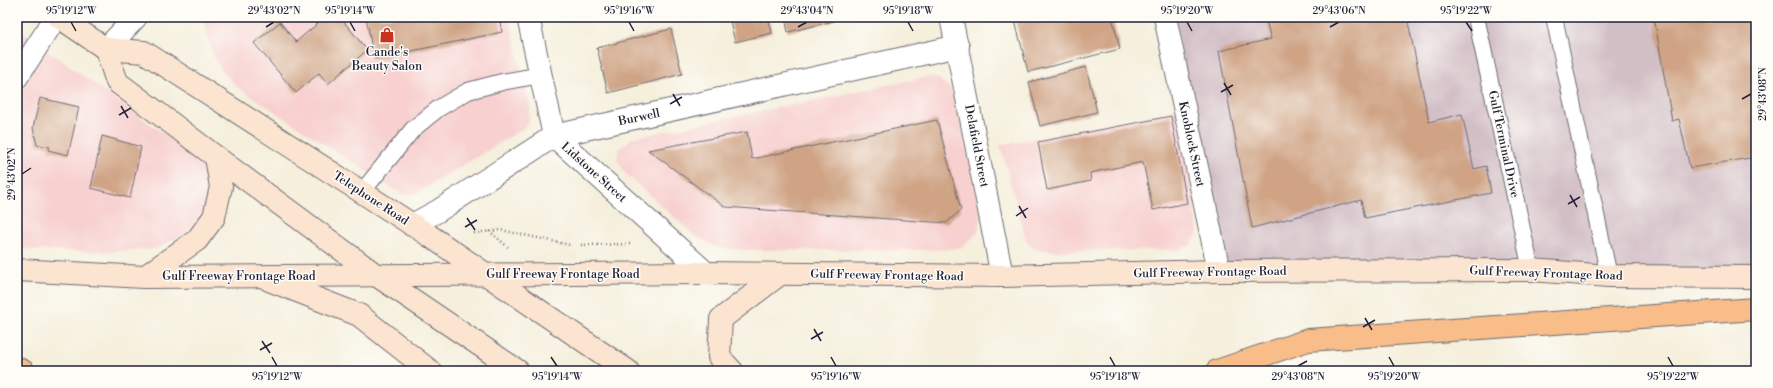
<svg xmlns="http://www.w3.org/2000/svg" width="1773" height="388" viewBox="0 0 1773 388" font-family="'Libre Bodoni',serif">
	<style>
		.built { fill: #f7d0cf }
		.industrial { fill: #d2bec5 }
		.building { fill: #cfa384 }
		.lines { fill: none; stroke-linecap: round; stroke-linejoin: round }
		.lane-casing { stroke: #6c6a73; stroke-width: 18 }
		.street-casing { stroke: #6c6a73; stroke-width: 24 }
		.secondary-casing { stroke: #6c6a73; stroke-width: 24 }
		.highway-casing { stroke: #6c6a73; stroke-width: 24 }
		.path { stroke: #6c6a73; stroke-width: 2.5; stroke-dasharray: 1 3; stroke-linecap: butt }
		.lane { stroke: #fff; stroke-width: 16 }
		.street { stroke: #fff; stroke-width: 22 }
		.secondary { stroke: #fce5d0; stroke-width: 22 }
		.highway { stroke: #f8bd89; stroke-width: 22 }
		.ticks { fill: none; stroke: #22223b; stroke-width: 1.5 }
		.labels { text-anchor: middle; stroke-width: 3; stroke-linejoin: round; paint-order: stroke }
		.poi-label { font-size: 12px; fill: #22223b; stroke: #fdfcf7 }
		.street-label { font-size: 12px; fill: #22223b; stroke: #fdfcf7 }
		.neatline { fill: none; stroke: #22223b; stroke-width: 1.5 }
		.ticks-label { font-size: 10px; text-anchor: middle; fill: #22223b }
	</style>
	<rect width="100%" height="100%" fill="#fdfcf7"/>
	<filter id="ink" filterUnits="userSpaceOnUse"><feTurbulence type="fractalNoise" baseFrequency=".025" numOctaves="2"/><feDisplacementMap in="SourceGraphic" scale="8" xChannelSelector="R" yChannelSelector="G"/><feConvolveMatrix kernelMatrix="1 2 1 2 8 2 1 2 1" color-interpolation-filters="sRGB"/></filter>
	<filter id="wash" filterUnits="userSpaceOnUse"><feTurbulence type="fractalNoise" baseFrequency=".012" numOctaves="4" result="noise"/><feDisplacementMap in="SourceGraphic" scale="16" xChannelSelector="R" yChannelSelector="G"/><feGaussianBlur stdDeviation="0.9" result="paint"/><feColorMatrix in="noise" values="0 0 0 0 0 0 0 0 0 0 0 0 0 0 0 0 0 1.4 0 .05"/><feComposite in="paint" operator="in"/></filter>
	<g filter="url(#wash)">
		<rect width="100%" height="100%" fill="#f5efdc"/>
		<g class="built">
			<polygon points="202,17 509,17 530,107 529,122 521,130 417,193 403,195 237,87 223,72 213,54"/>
			<polygon points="17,29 181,146 204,170 210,192 203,214 185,234 155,249 102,252 17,249"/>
			<polygon points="931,76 939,79 950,88 956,100 982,217 977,233 962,247 942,250 743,250 720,248 695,236 625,173 617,160 619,149 632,138"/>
			<polygon points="1178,111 1198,233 1191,245 1179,250 1055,251 1034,249 1027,243 1000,145"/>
		</g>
		<polygon class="industrial" points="1175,17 1756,17 1756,280 1219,271"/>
		<g id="blocks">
			<g class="building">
				<polygon points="325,17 340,17 367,50 328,84 319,73 296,93 254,43 280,22 296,42"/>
				<polygon points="366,17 499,17 502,32 374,59"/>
				<polygon points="729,17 768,17 772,33 735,42"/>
				<polygon points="785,17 833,17 834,21 788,32"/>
				<polygon points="1030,17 1112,17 1120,49 1028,72 1015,21"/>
				<polygon points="1265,17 1407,17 1429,122 1462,114 1474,169 1486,166 1491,193 1365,218 1361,200 1252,228 1219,51 1271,39"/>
				<polygon points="1654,17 1756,17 1756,157 1690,168 1679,119 1672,121"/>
				<polygon points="671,29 682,74 608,93 597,48"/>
				<polygon points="1086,67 1097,112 1040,126 1029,82"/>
				<polygon points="40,98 79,107 68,155 48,150 50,147 37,145 33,128"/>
				<polygon points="1171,116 1187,203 1153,210 1143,162 1090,173 1091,181 1047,190 1038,142"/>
				<polygon points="937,120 961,210 946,223 725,207 648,150 747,132 752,159"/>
				<polygon points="102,136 141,147 130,198 91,188"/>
			</g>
		</g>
	</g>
	<g filter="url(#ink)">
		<use href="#blocks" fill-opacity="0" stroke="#6c6a73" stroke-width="1"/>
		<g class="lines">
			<g class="lane-casing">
				<g id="lane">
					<polyline points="1476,17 1531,270"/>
					<polyline points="1554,17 1609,276"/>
					<polyline points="362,192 413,129 439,108 468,91 502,82 541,75"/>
				</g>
			</g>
			<g class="street-casing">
				<g id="street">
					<polyline points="528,17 554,136 706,273"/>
					<polyline points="951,17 1002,276"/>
					<polyline points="1165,17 1219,271"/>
					<polyline points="106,49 136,17"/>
					<polyline points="17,77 56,17"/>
					<polyline points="412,225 438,211 554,136 958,46"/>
				</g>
			</g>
			<g class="secondary-casing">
				<g id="secondary">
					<polyline points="59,17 106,49 144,52 430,236 628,371"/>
					<polyline points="106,49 117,82 216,157 376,275 518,371"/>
					<polyline points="17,270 144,277 706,273 1002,276 1219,271 1531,270 1609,276 1756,277"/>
					<polyline points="144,277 197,240 214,217 221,187 216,157"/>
					<polyline points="269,280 359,315 430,371"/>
					<polyline points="732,371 719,357 721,319 780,274"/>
				</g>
			</g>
			<g class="highway-casing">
				<g id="highway">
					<polyline points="17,368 23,371"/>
					<polyline points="1217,371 1308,340 1756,309"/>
				</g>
			</g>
			<g class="path">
				<polyline points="489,231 508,247"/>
				<polyline points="474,233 501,230 570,245"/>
				<polyline points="581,245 632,244"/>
			</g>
			<use href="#lane" class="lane"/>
			<use href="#street" class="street"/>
			<use href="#secondary" class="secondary"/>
			<use href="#highway" class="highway"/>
		</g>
	</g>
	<path class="ticks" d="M71,22L76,31M350,22L355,31M629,22L634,31M908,22L913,31M1187,22L1192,31M1466,22L1472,31M266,27L274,22M798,27L807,22M1330,27L1339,22M1224,83L1231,95M1221,92L1233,85M673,94L680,106M1742,99L1751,94M670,104L682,97M121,106L128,118M119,115L131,108M22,174L31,168M1570,195L1577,207M1568,204L1580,197M1019,206L1026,218M1016,216L1028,208M467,218L475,230M465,227L477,220M1365,318L1372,330M1363,327L1375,320M814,329L821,341M811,339L823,332M262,341L270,353M260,350L272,343M272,357L277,366M551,357L557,366M831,357L836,366M1110,357L1115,366M1389,357L1394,366M1668,357L1673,366M1298,366L1307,361"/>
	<defs>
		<g id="shop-bare" transform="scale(1.2)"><path d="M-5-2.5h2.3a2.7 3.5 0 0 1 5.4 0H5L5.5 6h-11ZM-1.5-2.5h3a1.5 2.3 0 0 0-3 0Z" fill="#c8321e" stroke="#fdfcf7" stroke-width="2.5" paint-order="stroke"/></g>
	</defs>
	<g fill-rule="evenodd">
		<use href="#shop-bare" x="387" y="35"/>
	</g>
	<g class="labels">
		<g class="poi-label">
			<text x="387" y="56">Cande's<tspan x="387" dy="14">Beauty Salon</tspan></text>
		</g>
		<g class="street-label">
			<text transform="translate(639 117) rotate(-12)" y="4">Burwell</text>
			<text transform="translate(1192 144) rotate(78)" y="4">Knoblock Street</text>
			<text transform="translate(1504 144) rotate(78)" y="4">Gulf Terminal Drive</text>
			<text transform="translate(977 146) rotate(79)" y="4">Delafield Street</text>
			<text transform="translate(594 172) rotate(42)" y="4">Lidstone Street</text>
			<text transform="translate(371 198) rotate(33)" y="4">Telephone Road</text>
			<text transform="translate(1210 272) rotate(-1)" y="4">Gulf Freeway Frontage Road</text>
			<text transform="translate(1546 273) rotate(2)" y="4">Gulf Freeway Frontage Road</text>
			<text x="563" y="278">Gulf Freeway Frontage Road</text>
			<text transform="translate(887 275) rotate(1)" y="4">Gulf Freeway Frontage Road</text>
			<text x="239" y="280">Gulf Freeway Frontage Road</text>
		</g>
	</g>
	<rect width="1773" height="388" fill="none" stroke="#fdfcf7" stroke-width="44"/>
	<rect x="22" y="22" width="1729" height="344" class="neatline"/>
	<g class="ticks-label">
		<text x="71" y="14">95°19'12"W</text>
		<text x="274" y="14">29°43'02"N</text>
		<text x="350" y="14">95°19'14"W</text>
		<text x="629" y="14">95°19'16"W</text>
		<text x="807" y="14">29°43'04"N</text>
		<text x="908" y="14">95°19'18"W</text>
		<text x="1187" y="14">95°19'20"W</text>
		<text x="1339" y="14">29°43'06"N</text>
		<text x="1466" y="14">95°19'22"W</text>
		<text transform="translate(1762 94) rotate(-90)" y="4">29°43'08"N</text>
		<text transform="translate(11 174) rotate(-90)" y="4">29°43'02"N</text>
		<text x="277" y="380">95°19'12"W</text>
		<text x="557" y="380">95°19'14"W</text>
		<text x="836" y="380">95°19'16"W</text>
		<text x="1115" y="380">95°19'18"W</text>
		<text x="1298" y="380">29°43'08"N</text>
		<text x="1394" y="380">95°19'20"W</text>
		<text x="1673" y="380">95°19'22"W</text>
	</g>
</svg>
